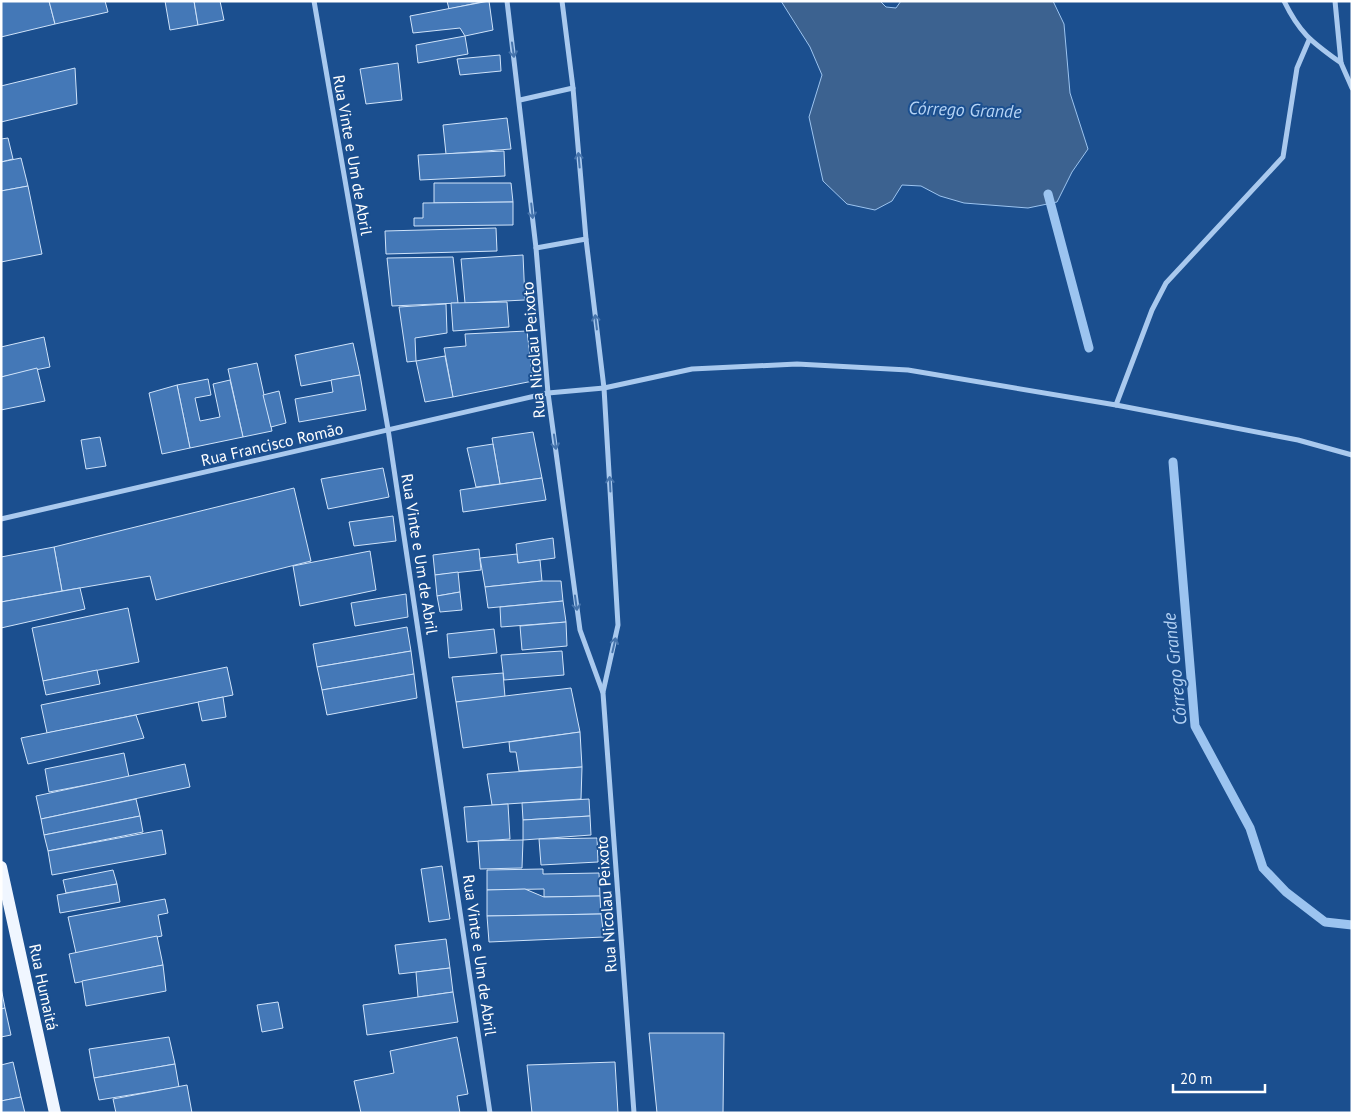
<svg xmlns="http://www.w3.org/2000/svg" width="1353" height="1114" viewBox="0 0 1353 1114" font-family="'PT Sans',sans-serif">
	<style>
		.water { fill: #3c6290; stroke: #9cc4f0 }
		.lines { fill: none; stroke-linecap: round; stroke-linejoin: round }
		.stream { stroke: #9cc4f0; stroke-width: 9 }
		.building { fill: #4478b7; stroke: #cfe3fa }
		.minor { stroke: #a9c9ee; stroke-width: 5 }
		.primary { stroke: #f0f6ff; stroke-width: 12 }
		.oneway { stroke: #4674ac }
		.labels { text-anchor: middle; stroke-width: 4; stroke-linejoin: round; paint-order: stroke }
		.street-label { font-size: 16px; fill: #fff; stroke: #1b4f8f }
		.water-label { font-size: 18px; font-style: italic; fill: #b5d3f5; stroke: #1b4f8f }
	</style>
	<rect width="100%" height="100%" fill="#1b4f8f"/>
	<polygon class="water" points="781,1 880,1 886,7 896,8 901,1 1053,1 1064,24 1070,93 1088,149 1072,172 1057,202 1028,208 964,203 940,196 921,186 902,185 892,201 875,210 847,204 823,181 809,117 822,75 810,47"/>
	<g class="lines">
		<g class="stream">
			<polyline points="1048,194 1089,348"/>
			<polyline points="1173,462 1195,726 1250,828 1263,868 1286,892 1325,922 1352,925"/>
		</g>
	</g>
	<g class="building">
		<polygon points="1,1 49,1 55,24 1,37"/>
		<polygon points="49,1 105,1 108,12 55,24"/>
		<polygon points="165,1 194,1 198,25 170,30"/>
		<polygon points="194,1 220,1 224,20 198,25"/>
		<polygon points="447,1 486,1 449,9"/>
		<polygon points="489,1 493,30 465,36 460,28 413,33 410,16"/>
		<polygon points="465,36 468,54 418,63 416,45"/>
		<polygon points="500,55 501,71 460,75 457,59"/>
		<polygon points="398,63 402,100 366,104 360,69"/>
		<polygon points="75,68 77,104 1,122 1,86"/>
		<polygon points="507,118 511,149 446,154 443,125"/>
		<polygon points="8,138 13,159 1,162 1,139"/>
		<polygon points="504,151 505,176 420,180 418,155"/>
		<polygon points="21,158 28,186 1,191 1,162"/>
		<polygon points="434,183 511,183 513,202 434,203"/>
		<polygon points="28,186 42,254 1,262 1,191"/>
		<polygon points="513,202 513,225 414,226 414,218 423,218 423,203"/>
		<polygon points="496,228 497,251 386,254 385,231"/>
		<polygon points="523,255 525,300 465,303 461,259"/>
		<polygon points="453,257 458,303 392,306 387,258"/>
		<polygon points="507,302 509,327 453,331 451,303"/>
		<polygon points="446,304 447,333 415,338 416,361 407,362 399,307"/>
		<polygon points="527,331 533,381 453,397 444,348 466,346 465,334"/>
		<polygon points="44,337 50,367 1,377 1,347"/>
		<polygon points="353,343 360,375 301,386 295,355"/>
		<polygon points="445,356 453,397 425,402 416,361"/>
		<polygon points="257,363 272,431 243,437 228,369"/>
		<polygon points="37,368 45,401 1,410 1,377"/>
		<polygon points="360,375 366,410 299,422 295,399 333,392 331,380"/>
		<polygon points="208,379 211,395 195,398 200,421 220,417 213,384 230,380 243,437 190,448 177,385"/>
		<polygon points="177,385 190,448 162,454 149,393"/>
		<polygon points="279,391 286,423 271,427 263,395"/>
		<polygon points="533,432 542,478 500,484 492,438"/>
		<polygon points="100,437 106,466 86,469 81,440"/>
		<polygon points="493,444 500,484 476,487 467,448"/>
		<polygon points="383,468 389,497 328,509 321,479"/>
		<polygon points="542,478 546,500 463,512 460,490"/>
		<polygon points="294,488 311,561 156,600 150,576 62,591 54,547"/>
		<polygon points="393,516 396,541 354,546 349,522"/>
		<polygon points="553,538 555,558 518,563 516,544"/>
		<polygon points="54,547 62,591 1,602 1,557"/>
		<polygon points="479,549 481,570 435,575 433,555"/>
		<polygon points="370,551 376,590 300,606 293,566"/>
		<polygon points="517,554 518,563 540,560 542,581 485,587 480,558"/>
		<polygon points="458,572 460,592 437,596 435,575"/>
		<polygon points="542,581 561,581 563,601 488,608 485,587"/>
		<polygon points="80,588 85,609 1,628 1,602"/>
		<polygon points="460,592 462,610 440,612 437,596"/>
		<polygon points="406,594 408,617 355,626 351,603"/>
		<polygon points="563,601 566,622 501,627 500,607"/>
		<polygon points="128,608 139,662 43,681 32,628"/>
		<polygon points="566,622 567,646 522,650 520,626"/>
		<polygon points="407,627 411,651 317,667 313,644"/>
		<polygon points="494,629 497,653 449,658 447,634"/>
		<polygon points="411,651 414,674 322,690 317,667"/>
		<polygon points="562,651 564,675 504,680 501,655"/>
		<polygon points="227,667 233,695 47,733 41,705"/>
		<polygon points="97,670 100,684 46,695 43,681"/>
		<polygon points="503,673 505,697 456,702 452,677"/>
		<polygon points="414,674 417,698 327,715 322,690"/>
		<polygon points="571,688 580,732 463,748 456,702"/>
		<polygon points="223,697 226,717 202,721 198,702"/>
		<polygon points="136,715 144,738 28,764 21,738"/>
		<polygon points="580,732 582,767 519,771 516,752 510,752 509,742"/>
		<polygon points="124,753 129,777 49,792 45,769"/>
		<polygon points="185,764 190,787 41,819 36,796"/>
		<polygon points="582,767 581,799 492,805 487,774"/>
		<polygon points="136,799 140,816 44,835 41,819"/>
		<polygon points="589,799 590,816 523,820 522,803"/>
		<polygon points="508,804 510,839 467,842 464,807"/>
		<polygon points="140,816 143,832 48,851 44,835"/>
		<polygon points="590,816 591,835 523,840 523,820"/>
		<polygon points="162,830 166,854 52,875 48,851"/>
		<polygon points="597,838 598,862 541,865 539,839"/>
		<polygon points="523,840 522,868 480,869 478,841"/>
		<polygon points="442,866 450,919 429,922 421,869"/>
		<polygon points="543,869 543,874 599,873 600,896 544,897 544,889 487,890 487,870"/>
		<polygon points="113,870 117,884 66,893 63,880"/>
		<polygon points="117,884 120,902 60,913 57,895"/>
		<polygon points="525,889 544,897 600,896 601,914 487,916 487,890"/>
		<polygon points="165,899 168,913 158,915 162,936 76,953 68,917"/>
		<polygon points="601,914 604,937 489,942 487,916"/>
		<polygon points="157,936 163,965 75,983 69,954"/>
		<polygon points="446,939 450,968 399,974 395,945"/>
		<polygon points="163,965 166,991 86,1006 82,981"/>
		<polygon points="450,968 453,992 418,997 416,972"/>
		<polygon points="1,988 5,1008 1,1009"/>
		<polygon points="453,992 458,1022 367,1035 363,1005"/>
		<polygon points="278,1002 283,1028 262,1032 257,1005"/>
		<polygon points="5,1008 11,1035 1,1037 1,1009"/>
		<polygon points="649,1033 724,1033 723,1113 657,1113"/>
		<polygon points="169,1037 175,1064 94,1078 89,1049"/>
		<polygon points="457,1037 468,1094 457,1096 460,1113 361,1113 354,1081 394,1073 390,1051"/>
		<polygon points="13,1062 21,1097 1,1101 1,1065"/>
		<polygon points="615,1062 618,1113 532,1113 527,1065"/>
		<polygon points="175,1064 179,1087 99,1100 94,1078"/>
		<polygon points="187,1085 192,1113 116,1113 113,1099"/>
		<polygon points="21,1097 25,1113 1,1113 1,1101"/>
	</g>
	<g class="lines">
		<g class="minor">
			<polyline points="314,1 388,429 490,1113"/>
			<polyline points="507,1 536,248 548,393 580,630 603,693 634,1113"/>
			<polyline points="562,1 573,88 586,239 604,388 618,625 603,692"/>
			<path d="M1284,1C1300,34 1312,42 1341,63"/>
			<polyline points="1335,1 1341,63 1352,88"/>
			<polyline points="520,100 573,88"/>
			<polyline points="536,248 586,239"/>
			<polyline points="1116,405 1152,310 1166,283 1283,157 1297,68 1309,40"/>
			<polyline points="1,519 548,393 604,388 692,369 797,364 908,370 1116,405 1298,440 1352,455"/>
		</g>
		<polyline class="primary" points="1,867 55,1113"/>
	</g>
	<defs><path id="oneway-shaft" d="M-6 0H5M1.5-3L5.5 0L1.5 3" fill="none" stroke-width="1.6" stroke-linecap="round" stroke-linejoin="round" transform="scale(1.25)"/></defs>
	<g class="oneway">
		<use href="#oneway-shaft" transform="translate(513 50) rotate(82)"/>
		<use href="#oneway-shaft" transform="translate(579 160) rotate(-95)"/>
		<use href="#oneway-shaft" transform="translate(532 211) rotate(84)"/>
		<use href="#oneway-shaft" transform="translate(596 322) rotate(-97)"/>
		<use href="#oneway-shaft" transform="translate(555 442) rotate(82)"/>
		<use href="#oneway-shaft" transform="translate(610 484) rotate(-93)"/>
		<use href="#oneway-shaft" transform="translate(576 603) rotate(82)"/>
		<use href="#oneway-shaft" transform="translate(614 645) rotate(-77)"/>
	</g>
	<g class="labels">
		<g class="street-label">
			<text transform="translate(353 155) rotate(80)" y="6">Rua Vinte e Um de Abril</text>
			<text transform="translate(533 350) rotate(-95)" y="6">Rua Nicolau Peixoto</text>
			<text transform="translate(272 444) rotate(-13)" y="6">Rua Francisco Romão</text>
			<text transform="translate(420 554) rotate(81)" y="6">Rua Vinte e Um de Abril</text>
			<text transform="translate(606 904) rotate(-94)" y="6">Rua Nicolau Peixoto</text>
			<text transform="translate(480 955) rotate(82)" y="6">Rua Vinte e Um de Abril</text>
			<text transform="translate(44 987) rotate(78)" y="6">Rua Humaitá</text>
		</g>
		<g class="water-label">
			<text transform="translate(965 110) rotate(2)" y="6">Córrego Grande</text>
			<text transform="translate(1175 669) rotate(-96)" y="6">Córrego Grande</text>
		</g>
	</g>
	<rect width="1353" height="1114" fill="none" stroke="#ffffff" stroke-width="5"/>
	<path d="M1173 1084v8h92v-8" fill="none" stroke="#ffffff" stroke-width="2.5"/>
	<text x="1180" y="1084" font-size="15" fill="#ffffff" stroke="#1b4f8f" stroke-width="4" paint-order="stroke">20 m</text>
</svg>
